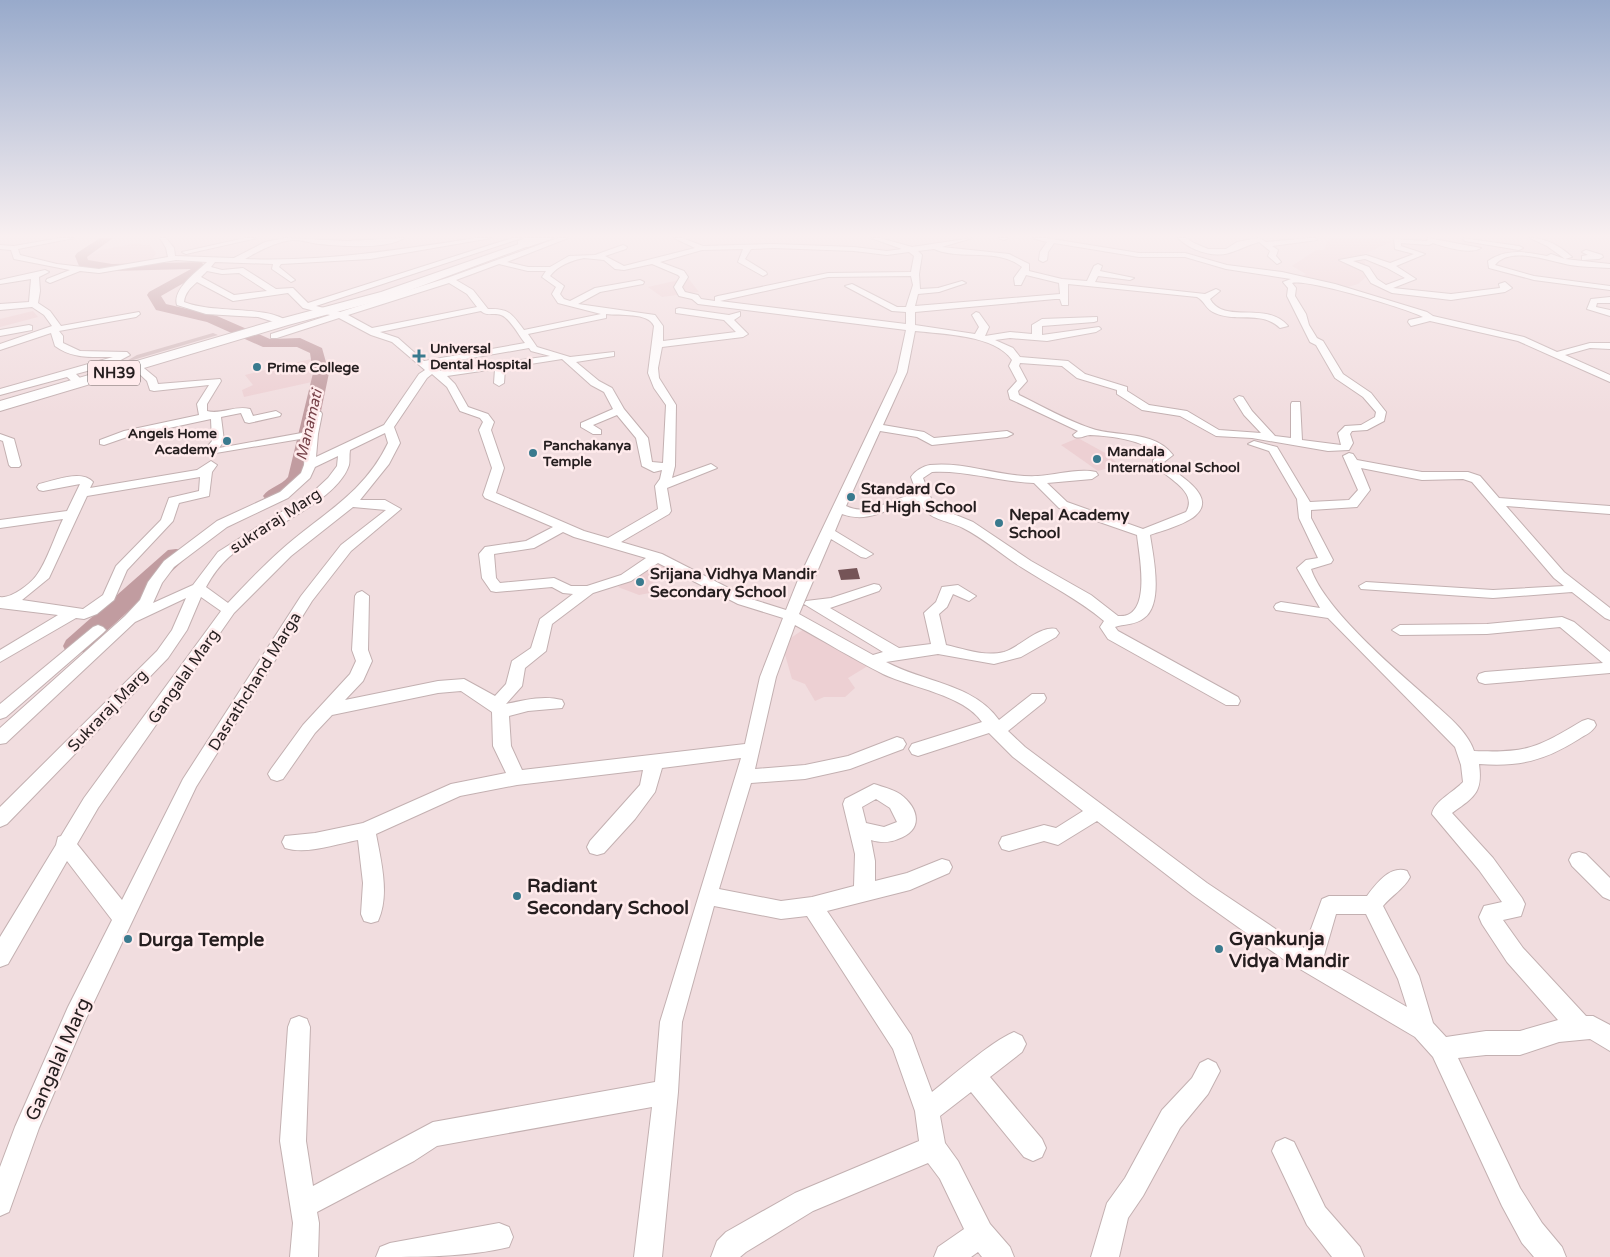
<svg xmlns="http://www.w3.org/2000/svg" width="1610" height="1257" viewBox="0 0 1610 1257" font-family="'Varela Round',sans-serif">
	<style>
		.built { fill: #edd0d3 }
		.green { fill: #d3bbbd }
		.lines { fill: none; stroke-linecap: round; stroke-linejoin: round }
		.river { fill: #c19ca0; fill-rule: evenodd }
		.building { fill: #755457 }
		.minor-casing { stroke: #c3b0b1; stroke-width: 2 }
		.major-casing { stroke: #c3b0b1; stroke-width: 2 }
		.highway-casing { stroke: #c3b0b1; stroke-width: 2 }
		.minor { fill: #fff; fill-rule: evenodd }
		.major { fill: #fff; fill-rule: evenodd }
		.highway { fill: #fff; fill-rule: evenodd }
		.poi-dot { fill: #3a7a8e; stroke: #ffebec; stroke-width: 2 }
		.labels { text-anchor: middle; stroke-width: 5; stroke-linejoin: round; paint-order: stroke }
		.far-poi-label { font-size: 14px; font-weight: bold; fill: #251e1f; stroke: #ffebec; text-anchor: start }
		.shield { fill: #ffebec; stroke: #665c5c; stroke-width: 1 }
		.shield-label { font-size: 15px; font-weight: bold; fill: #251e1f }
		.far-water-label { font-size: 15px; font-style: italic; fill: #764148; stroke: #ffebec }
		.poi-label { font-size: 16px; font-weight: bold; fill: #251e1f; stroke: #ffebec; text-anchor: start }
		.street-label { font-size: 16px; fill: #251e1f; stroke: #ffebec }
		.near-poi-label { font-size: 19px; font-weight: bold; fill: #251e1f; stroke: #ffebec; text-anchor: start }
		.near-street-label { font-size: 19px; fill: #251e1f; stroke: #ffebec }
	</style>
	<rect width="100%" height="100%" fill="#f1dddf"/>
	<g class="built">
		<polygon points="1329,238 1374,238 1391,242 1357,257 1365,262 1367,276 1358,284 1344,288 1301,277 1306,274 1292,266 1316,250 1324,250"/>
		<polygon points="138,243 141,245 150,245 156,253 151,261 105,266 90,264 83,258 101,250"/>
		<polygon points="688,278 699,292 662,297 648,287"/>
		<polygon points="33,311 38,317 0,327 0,319"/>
		<polygon points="311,359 312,382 244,397 242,390 253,385 245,375"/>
		<polygon points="1078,438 1107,454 1119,465 1098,471 1061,445"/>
		<polygon points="657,563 678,573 672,578 664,576 649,585 655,592 639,595 618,587"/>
		<polygon points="804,629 871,664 848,678 855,688 845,697 824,697 815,701 805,684 792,679 782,644"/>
	</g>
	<polygon class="green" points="213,333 218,335 123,363 137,355"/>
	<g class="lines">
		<g class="river">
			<path d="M100,238H113L87,257L88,260L112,264L202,262L205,269L203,272L161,296L166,304L217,316L270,339L300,338L322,348L329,373L307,478C297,491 283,504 266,500L263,496C269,487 281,486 288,477L313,373L310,353L297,347H263L207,322L156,310L147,295L149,292L191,269L112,271L79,266L75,256L77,253Z"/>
			<polygon points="176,549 184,550 187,555 184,560 84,652 75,654 66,652 63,646 66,640 168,550"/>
		</g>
	</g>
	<polygon class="building" points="857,568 860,579 841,580 838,570"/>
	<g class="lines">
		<g class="minor-casing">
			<g id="minor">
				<path d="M60,238H74L18,249L20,255L57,264L99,269L168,257L166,248L160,238H166L174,248L175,256L234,258L265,242L285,238L347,241L404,238C386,250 340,246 319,244C310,243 300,239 292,240C275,242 259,251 245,259C323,262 399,250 476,238H491L370,259L281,264L279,267L295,280L291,282L272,269L273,264L215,262L211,267L222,270L243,268L276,289L293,288L308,303L512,238H522L316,306L340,312L447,278L558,238H568L507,262L528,267H550L569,256L595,255L623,245L627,247L626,249L605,256L624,266L695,248L674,238H682L703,246L774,244L854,247L887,251L902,249L871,238H880L912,247L972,238L942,247L1009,254L1029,264V271L1062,279L1087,281L1094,266L1098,264L1102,266L1100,271L1134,278L1130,280L1098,276L1095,282L1205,294L1216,289L1220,291L1210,299C1224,325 1266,300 1288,326L1280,328C1261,310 1237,323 1215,313C1206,310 1205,301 1197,297L1068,284V305H1062L1060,299H1055L915,312V325L975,334L979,327L972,315L976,312L979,313L989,327L985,336L1010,332L1032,334V325L1042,319L1097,317V321L1094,322L1042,326V335L1099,327L1101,329L1096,332L1047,341L1010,338L995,340L1013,348L1020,357L1068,361L1085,374L1127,387V391L1149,405L1187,411L1219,430L1261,433L1244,415L1234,399L1239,396L1243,397L1252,411L1275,436L1291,438V404L1292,402H1300L1302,440L1341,445L1338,433L1345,426L1361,425L1375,417L1376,412L1363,397L1335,378L1316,345L1310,342L1287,296L1288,288L1283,282L1291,279L1226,269L1185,257H1139L1054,243L1048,252L1047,260L1043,262L1039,260L1040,252L1047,242L1032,238H1046L1139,253H1185L1227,265L1282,272L1335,284L1427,312L1433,316L1524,337L1557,352L1590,343H1610V349L1590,348L1565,355L1610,375V382L1518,341L1430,321L1411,326L1408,322L1409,320L1423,317C1404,308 1309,279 1292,283L1296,288L1295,296L1306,314L1309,325L1317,338L1323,341L1343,374L1371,393L1386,412L1384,421L1367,430L1352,431L1350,434L1353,443L1349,450L1328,451L1252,438L1216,436L1180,416L1142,410L1117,394V390L1077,378L1062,366L1020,363L1019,366L1027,381L1018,391L1019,395C1042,406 1066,420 1090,428C1117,438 1153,429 1173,455L1164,462C1173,471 1183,476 1192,485C1224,516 1172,527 1150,535C1153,555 1164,604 1144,618C1136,625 1123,624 1115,627L1118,631L1238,697L1240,701L1238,705H1226L1108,639L1100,627L1104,621C1078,599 1049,585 1021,567C1001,554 983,538 963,528C947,520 926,520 919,501C891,504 872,525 842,514L835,531L873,554L866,558L861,557L831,539L799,614L873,655L883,652L804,604L806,601L831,598L874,584L879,585L881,588L879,591L830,608L899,648L931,644L924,613L936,602L942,587L958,585L976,596L969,601L953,594L947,607L939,614L946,645C965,649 984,657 1004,652C1020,647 1040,625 1056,629L1059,633L1056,637L1021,657L994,664L938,654L886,662C923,682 974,684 999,720L1032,694H1044L1046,698L1044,702L1008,731L1025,747L1207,883L1304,948L1322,899L1329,896H1367C1376,884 1390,865 1407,871L1410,877C1405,888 1391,896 1383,906L1419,976L1433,1023L1446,1037L1486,1031H1520L1558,1020L1507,962L1482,924L1479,917L1484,906L1502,902L1479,870L1432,814C1434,801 1454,792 1463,782L1461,765L1455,747L1328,618L1276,610L1274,607L1276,604L1281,602L1320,608L1297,568L1306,560L1318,558L1299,518L1297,499L1269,451L1248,444L1254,441L1277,447L1310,502L1349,500L1358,490L1343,456L1349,453L1353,454L1357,460L1422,472H1468L1480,476L1499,498L1610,506V514L1506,506L1564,572L1610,608V620L1605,618L1572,592L1493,598L1361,589L1359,586L1366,582L1493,590L1564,586L1554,578L1472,482L1463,479L1422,480L1361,468L1370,490L1357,507L1311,510V518L1333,560L1331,563L1311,569C1325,610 1396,670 1429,699C1445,714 1467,730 1474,751C1527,753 1537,748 1582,721L1588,719L1594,721L1596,725C1593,732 1585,735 1579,739C1544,761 1519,767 1479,764C1483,793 1474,797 1452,813L1493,858L1522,898L1525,904L1521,916L1503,920L1523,948L1586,1016H1593L1610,1025V1051L1590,1039L1559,1042L1520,1055H1486L1458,1058L1520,1188L1542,1223L1562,1247L1566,1257H1534L1522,1243L1502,1206L1433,1057L1415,1037L1283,959L1193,895L1097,821L1058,845L1044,841L1009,851L1002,849L999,843L1002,837L1044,825L1056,828L1083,811L1013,757L989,733L918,756L912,754L909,749L912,744L982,722C964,695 912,688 883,674C853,659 824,641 795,625L776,677L755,769L805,765L848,756L897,737L903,739L906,744L903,749L850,769L805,779L751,783L719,889L781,901L812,897L854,886L855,854L843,804L845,799L874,784C883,787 892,789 900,794C919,808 924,830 898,839C889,843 881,843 871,840L875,861V881L907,873L942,859L949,861L952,867L949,873L910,890L827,911L911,1035L932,1092C955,1074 989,1043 1014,1032L1022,1036L1026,1044L1022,1052L990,1077L1042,1139L1046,1148L1042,1157L1033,1161L1024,1157L971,1092L940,1116L945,1143L958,1161L990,1224L1010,1247L1014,1257H982L978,1252L971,1257H934L938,1247L964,1229L940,1179L928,1163L813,1211L746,1252L740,1257H711L717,1241L726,1232L795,1193L919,1141L915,1111L893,1049L807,916L781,919L714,906L682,1022L678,1092L662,1257H634L652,1107L437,1146L414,1161L317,1212L319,1223L318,1257H290L293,1223L280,1141L288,1027L291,1019L299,1016L307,1019L310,1027L306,1141L313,1186L433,1122L655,1082L660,1022L741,758L662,768L655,792L635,819L604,853L597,855L590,853L587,847L590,841L640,785L643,770L517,785L460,796L376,834C381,861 390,895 378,921L371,923L364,921L361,914L363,883L358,840C336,844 307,855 285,848L282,842L285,836L315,833L363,823L451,784L506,773L493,746L492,712L461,691L438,693L332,715L315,733L283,779L277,781L271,779L268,774L271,769L303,725L350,674L356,661L352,650L355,596L357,593L362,591L369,596L368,650L372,661L363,681L345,700L438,681L464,679L495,696L506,684L512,661L531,648L540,619L573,594L563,593L552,587L496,592L491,591L482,578L479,554L485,547L526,541L553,527L485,498L483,495L492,468L479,430L483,422L480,418L460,411L447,387L432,374L427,378L394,427L400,443L389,464L360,500H385L401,509L351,551L312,601L196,787L84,1023L39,1128L9,1212L0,1216V1167L15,1127L68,1007L112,920L67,861L8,964L0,967V937L56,845L58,837L61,836L84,798L221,611L201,597L187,630L168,658L7,824L0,827V807L157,651L172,630L186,598L135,622L6,743L0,744V728L125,616L140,600L148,582L164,561L217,521L280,492L301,473L304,465L306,438L204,455L202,453L212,441L211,419L127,437L104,445L100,444V440L124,431L199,415L197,404L209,385L154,391L150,390L147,381L131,366L139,364L156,378L158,384L220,379L221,381L207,404V411C221,415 235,405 250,409L253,416L276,411L281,414L280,416L249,423L245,422L241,413L221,417L224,441L219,448L307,432L313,412H321L322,414L318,434L316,457L384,425L419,374L425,370L392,342L371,335L339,318L277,338H271V334L330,315L303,308L288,293L233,301L197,282C190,288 185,293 184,302C213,314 268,305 288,322L284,325L258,317L206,314L177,305C172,289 197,272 207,262L176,260L99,273L80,271L50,283L46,281L47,279L70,270L14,259L11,250L0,249V245L14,246ZM774,248L854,251L887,255L909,252L914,256L911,272L828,273L718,296L715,297V301L701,299L698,295L685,292L682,287L688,277L684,271L660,262L702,250L743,249L738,262L763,276L767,274L766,272L745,259L751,249ZM934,249C961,261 997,247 1022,267L1014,278L1015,285H1021L1026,275L1059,283L1060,294L915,306L918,294L939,292L966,283L962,281L938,288L920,289L919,274L922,255L918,251ZM584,258L604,260L615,269L624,270L652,264L678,275L680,277L674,287L679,296L692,299L698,304L906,330L897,372L798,580L786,610L748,598L662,554L621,542L669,514L671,511L667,488L717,468L711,464L672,478L675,466L676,405L659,378L658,368L662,347L743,337L748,334L734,320L740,316V312L729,315L679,308L676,309V313L724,320L736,332L663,341V326L655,315L578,304L600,292L643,284L644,282L640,280L595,288L570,301L564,299L560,294L564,286L550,276C557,266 572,260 584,258ZM499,264L528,271H546L542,277L556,287L552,294L558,303L601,314L524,330C512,314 509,308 488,309L473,290L456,280ZM207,271L222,274L239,273L267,291L234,295L201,277ZM911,276L913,285L906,307H897L852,284L845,286L892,311L906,312V324L720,301L828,277ZM449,283L467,294L477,307L372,328L348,315ZM481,311C487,317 493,312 501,315C510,318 519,336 525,343L424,361L398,338L380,332ZM606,314C620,316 648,312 654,326L648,373L654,388L666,405L663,463L652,462L648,438L624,409L612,388L599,381L576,362L614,356V352L570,357L537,347L528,334L606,318ZM915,331C943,334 995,335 1012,360L1009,366L1017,381L1008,391L1010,399L1078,431L1073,435L1075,437C1081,439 1085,435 1090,435C1112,436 1143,440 1160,455L1153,460V464C1165,477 1199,491 1186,512L1143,529L1067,502L1047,483L1092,479L1098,475L1096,472C1079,468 1056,475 1038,476C1002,478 966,461 930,465C923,466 915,471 911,477L917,494C891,497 871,518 846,506L880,431L917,437L932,445L1007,437L1013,434L1007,431L934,438L924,432L883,425L907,372ZM529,348L531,351L550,356L441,371L431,365ZM562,359L591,385L604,392L613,409L581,423V427L593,434H601V430L593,425L617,415L636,438L642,466L654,472L662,470L660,479L655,486L658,509L608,538L584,531L496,493L504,468L491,430L494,422L488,414L468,407L455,384L447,376L495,369L494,383L499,386L504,383L505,368ZM385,433L388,443C363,495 321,514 280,551C262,567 245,585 228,603L206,587C212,576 219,566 229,557C258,532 337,503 349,465C350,461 349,455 350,450ZM338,456L337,466L328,478L313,492L218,552L193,585L153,603L162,583L174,567L227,527L288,498L310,478L315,467ZM932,472C966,470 1000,482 1034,483L1059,508L1137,535C1139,555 1153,619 1118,616L1091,595L1031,561L973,522L934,506L923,478ZM353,507L386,510L341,545L301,596L183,779L122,900L77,844L98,808L234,613L291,556ZM563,532L574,537L646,558L621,575L587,586H571L554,578L500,583L496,578L494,554L534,548ZM658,563L738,604L783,618L760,677L745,744L522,770L511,746L509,716L528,711L562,708L564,704L562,700C544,695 524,700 506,704L522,686L525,668L546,651L552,624L593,593L631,581ZM876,799L890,808L897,822L884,827L866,823L862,807ZM1336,914H1366L1398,979L1407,1007L1323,959Z"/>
				<polygon points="245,238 257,238 186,254 182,252"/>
				<polygon points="998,238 1008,238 1004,240"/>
				<path d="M1178,238H1186L1194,243L1208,249H1226L1237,242L1259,238L1266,242L1309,238H1315L1317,240L1272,246L1278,250L1276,256L1281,262L1277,264L1268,256L1270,251L1259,242C1248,245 1239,250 1229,253C1212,258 1190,250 1178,238Z"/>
				<path d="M1428,238L1481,248C1470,255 1445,247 1433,243L1429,245L1401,243V246L1425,254L1396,266L1416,279L1393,288L1451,294L1500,288L1499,284L1505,282L1512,288L1505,292L1451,300L1392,293L1371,283L1363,271L1339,260L1366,255L1390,263L1414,254L1395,249L1394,239L1427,241ZM1365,259L1387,268L1405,278L1386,285L1377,279L1369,267L1353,261Z"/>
				<polygon points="1462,238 1519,246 1523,248 1519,250 1465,241"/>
				<path d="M1530,238C1546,238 1560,246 1572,257L1565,259L1610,264V268C1597,267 1583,267 1570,265C1551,262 1510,245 1495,265L1534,276L1610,286V290L1534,280L1489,268L1488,261C1507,248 1526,252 1547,256L1551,254L1565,259L1547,246Z"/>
				<polygon points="1586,250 1602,255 1603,257 1599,259 1582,260 1582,256 1588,255 1582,252"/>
				<path d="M45,270L49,272L39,277L40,291L38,303L50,311L61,326L139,312L140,314L136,317L59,331L63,336V343L80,351L127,352L130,355L117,362L127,370L119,372L109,365L76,374L85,383L84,385H76L67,377L0,395V389L113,357C93,357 72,359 55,346L51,333L0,350V344L52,326L44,315L32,307L0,310V304L29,302L31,279L0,284V280Z"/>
				<polygon points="1610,297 1610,303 1597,303 1596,307 1610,310 1610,316 1587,309 1591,299"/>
				<polygon points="29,325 32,326 32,330 0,336 0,330"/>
				<polygon points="0,434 14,439 21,465 19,467 11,467 9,465 3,441 0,440"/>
				<path d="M211,461L217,465L212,472L209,496L179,503L173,521L127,570L114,600L97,614L84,619L76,618L0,662V650L58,615L0,608V597C11,599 30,584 36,576C47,562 55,535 63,519L0,528V520L67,511L80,484L43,491L39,490L37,487L39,484C54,481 81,469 93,482L90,488L197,470ZM200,477L199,491L169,498L161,520L116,566L103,595L83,609L22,600L49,578L87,496Z"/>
				<polygon points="1562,617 1574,622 1610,652 1610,673 1485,684 1479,682 1477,678 1479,674 1485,672 1603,663 1560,627 1487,634 1400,635 1392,630 1400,625 1487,624"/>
				<polygon points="98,625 103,627 106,630 103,633 6,717 0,719 0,704 93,627"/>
				<polygon points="1579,852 1586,854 1610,878 1610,900 1603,897 1572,866 1569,860 1572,854"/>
				<polygon points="1208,1059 1216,1063 1220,1071 1208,1094 1180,1128 1143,1196 1128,1218 1119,1257 1091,1257 1107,1203 1125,1178 1162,1110 1192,1078 1200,1063"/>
				<polygon points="1285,1138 1294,1142 1325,1207 1360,1247 1364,1257 1332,1257 1307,1225 1272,1151 1276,1142"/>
				<path d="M499,1223L509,1227L513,1237L509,1247C468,1257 419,1257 376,1257L380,1247L390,1243Z"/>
			</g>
		</g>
		<g class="major-casing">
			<polygon id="major" points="525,238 554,238 528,247 518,245 518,241"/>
		</g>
		<g class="highway-casing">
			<polygon id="highway" points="536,238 550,238 389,298 288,325 0,411 0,401 280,319 381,292"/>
		</g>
		<use href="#minor" class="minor"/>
		<use href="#major" class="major"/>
		<use href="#highway" class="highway"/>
	</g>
	<linearGradient id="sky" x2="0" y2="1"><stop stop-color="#98aacb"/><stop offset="0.57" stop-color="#f9f0f1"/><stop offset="1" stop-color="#f9f0f1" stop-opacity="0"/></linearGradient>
	<rect width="1610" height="414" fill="url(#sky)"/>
	<g class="poi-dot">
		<path d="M416.5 348.5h5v5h5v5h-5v5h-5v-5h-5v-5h5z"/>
		<circle cx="257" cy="367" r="5"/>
		<circle cx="227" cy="441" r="5"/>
		<circle cx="533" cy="453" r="5"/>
		<circle cx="1097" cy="459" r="5"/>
		<circle cx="851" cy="497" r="5"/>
		<circle cx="999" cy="523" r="5"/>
		<circle cx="640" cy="582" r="5"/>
		<circle cx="517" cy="896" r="5"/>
		<circle cx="128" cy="939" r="5"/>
		<circle cx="1219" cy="949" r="5"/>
	</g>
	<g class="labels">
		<g class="far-poi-label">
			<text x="430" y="353">Universal<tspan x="430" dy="16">Dental Hospital</tspan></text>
			<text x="267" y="372">Prime College</text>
			<text x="217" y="438" text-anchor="end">Angels Home<tspan x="217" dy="16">Academy</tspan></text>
			<text x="543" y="450">Panchakanya<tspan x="543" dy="16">Temple</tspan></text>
			<text x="1107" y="456">Mandala<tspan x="1107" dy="16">International School</tspan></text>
		</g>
		<rect class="shield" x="88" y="360.5" width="52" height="25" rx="4"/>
		<g class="shield-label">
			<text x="114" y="378">NH39</text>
		</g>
		<g class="far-water-label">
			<text transform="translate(309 425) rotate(-77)" y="5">Manamati</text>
		</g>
		<g class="poi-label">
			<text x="861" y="494">Standard Co<tspan x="861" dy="18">Ed High School</tspan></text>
			<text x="1009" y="520">Nepal Academy<tspan x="1009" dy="18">School</tspan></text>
			<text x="650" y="579">Srijana Vidhya Mandir<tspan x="650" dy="18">Secondary School</tspan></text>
		</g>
		<g class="street-label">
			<text transform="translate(275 520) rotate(-33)" y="6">sukraraj Marg</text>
			<text transform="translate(183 676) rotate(-55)" y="6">Gangalal Marg</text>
			<text transform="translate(254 681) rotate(-58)" y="6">Dasrathchand Marga</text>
			<text transform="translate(107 710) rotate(-46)" y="6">Sukraraj Marg</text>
		</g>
		<g class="near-poi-label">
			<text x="527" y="892">Radiant<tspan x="527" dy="22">Secondary School</tspan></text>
			<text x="1229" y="945">Gyankunja<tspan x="1229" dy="22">Vidya Mandir</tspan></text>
			<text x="138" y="946">Durga Temple</text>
		</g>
		<g class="near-street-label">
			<text transform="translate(57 1059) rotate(-66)" y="7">Gangalal Marg</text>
		</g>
	</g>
</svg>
